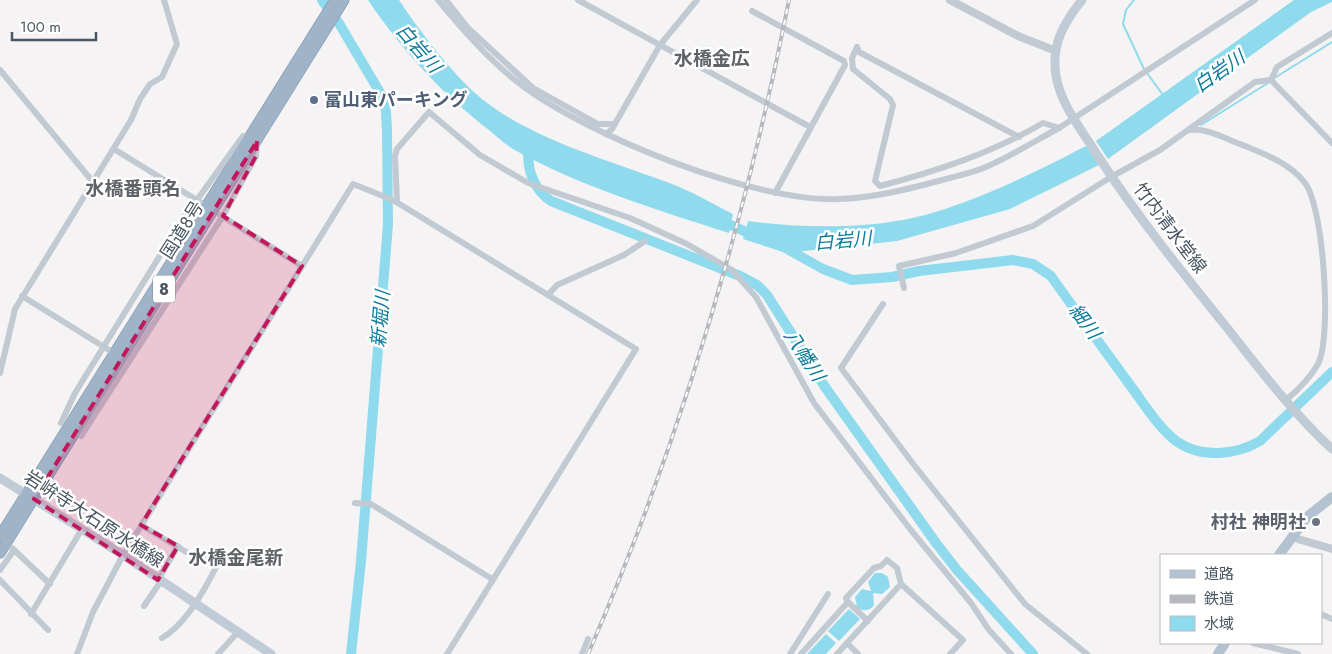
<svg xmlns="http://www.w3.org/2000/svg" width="1332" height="654" viewBox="0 0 1332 654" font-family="Jost,'Noto Sans JP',sans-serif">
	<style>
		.water { fill: #90daee }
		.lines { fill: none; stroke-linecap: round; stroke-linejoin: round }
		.stream { stroke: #90daee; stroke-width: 2 }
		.river { stroke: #90daee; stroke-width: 10 }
		.trunk-casing { stroke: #7690ad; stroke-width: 11 }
		.minor { stroke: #c1cad2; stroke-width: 6 }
		.tertiary { stroke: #c1cad2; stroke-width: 8 }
		.secondary { stroke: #c1cbd6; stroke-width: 9 }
		.primary { stroke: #b3c2d1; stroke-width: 10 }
		.trunk { stroke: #9fb4c9; stroke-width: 10 }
		.rail-casing { stroke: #b5b8bd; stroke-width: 4 }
		.rail { stroke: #fff; stroke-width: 2; stroke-dasharray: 5.5; stroke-linecap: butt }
		.marked { fill: #c2185b; fill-opacity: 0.2; stroke: #c2185b; stroke-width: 4; stroke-dasharray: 10 6; stroke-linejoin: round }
		.service-dot { fill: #5c6f8a; stroke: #fff; stroke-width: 2 }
		.worship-dot { fill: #6b7280; stroke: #fff; stroke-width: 2 }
		.labels { text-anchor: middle; stroke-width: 5; stroke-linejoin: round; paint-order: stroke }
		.shield { fill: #fff; stroke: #808990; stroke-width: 1 }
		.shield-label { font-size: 16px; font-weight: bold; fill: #4a5661 }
		.service-label { font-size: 18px; font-weight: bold; fill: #4e5e75; stroke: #fff; text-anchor: start }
		.street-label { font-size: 18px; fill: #4a5661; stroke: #fff }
		.worship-label { font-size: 18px; font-weight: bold; fill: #5b616d; stroke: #fff; text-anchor: end }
		.water-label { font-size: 19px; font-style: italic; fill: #0c7c9b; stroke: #fff }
		.neighbourhood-label { font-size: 19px; font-weight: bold; fill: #5f6368; stroke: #fff }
	</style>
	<rect width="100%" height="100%" fill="#f5f3f3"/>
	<g class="water">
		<path d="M368,0H399C420,32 453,75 482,99C533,140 611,161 672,184C693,192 713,204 733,214L729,233C658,210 578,186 513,149C505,144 497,137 489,130C442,94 401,49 368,0Z"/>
		<polygon points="1294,0 1332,0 1332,2 1311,12 1108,159 1096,141"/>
		<path d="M1086,146L1099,165L1010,209L897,241L786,253L743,239L748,221C793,227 851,229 896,221C956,212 1032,174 1086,146Z"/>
		<path d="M875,573H882L888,577L890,587L882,594L873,593L874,605C870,611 863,612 857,607L855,597L862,589L871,591L868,582Z"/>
		<polygon points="849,609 860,619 839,641 828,631"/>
		<polygon points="826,634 836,643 826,654 807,654"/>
	</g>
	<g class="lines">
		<g class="stream">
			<polyline points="1134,0 1126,10 1123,24 1144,69"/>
			<polyline points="1147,73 1163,95"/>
			<polyline points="1276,77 1332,42"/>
			<polyline points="1201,125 1268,83"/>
		</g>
		<g class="river">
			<polyline points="322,0 340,25 382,96 386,111 387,132 388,224 361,561 351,654"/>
			<path d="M529,142C526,165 531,187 551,201L740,276L757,285L767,295L825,387L936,543L957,570L1033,654"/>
			<polyline points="718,219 757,237"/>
			<path d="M782,246L823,269L852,280L892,277L919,271L1013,260L1033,264L1051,276C1077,313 1104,349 1130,385C1144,404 1158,427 1176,441C1201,459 1236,455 1260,441L1332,372"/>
		</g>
		<g class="trunk-casing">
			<g id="trunk">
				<polyline points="0,536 335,0"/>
				<polyline points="0,553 344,0"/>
			</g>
		</g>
		<g class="minor">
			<path d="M438,0C463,30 489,60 520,84C586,135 755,203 839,199C874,198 908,189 942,180C956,176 972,173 986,167C1011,156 1035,141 1059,128"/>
			<polyline points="446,0 468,28 533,88 598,124 614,124"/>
			<polyline points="578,0 810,127"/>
			<polyline points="752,11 844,61 845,65 775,193"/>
			<path d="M857,47L852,58L853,69L890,99L893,105L875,181L880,186C937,171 992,153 1043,123L1059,128L1255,0"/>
			<polyline points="857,47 859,52 1019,137"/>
			<polyline points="0,70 93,182"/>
			<polyline points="1271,80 1332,143"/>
			<polyline points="1271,80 1277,67 1332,33"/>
			<path d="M1190,130C1207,128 1224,138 1240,144C1262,153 1290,163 1305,183C1324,208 1332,337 1318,364C1310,378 1297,391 1285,401"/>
			<polyline points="606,134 612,129 660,45 697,0"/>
			<polyline points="114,149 200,202"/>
			<polyline points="197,200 243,136 249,136"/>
			<polyline points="397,202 395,156 397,149 429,112 480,155 528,183 630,218 687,244 732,270 756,297 814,403 910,529 971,603 989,630 1011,654"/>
			<polyline points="220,215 302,266"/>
			<polyline points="904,288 899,266 956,253 1033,226 1111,177 1160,150 1255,82 1271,80"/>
			<polyline points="548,295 557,285 624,255 645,241"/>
			<polyline points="22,296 109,350"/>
			<polyline points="883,304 841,368 914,465 1025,604 1087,654"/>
			<polyline points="0,373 15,309 131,120 140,99 150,84 162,77 177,44 164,0"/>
			<polyline points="61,423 75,393 195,199"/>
			<polyline points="81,436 223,216 256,156 257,143"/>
			<polyline points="355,503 371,504 492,579"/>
			<path d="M141,525L188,553L219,561C207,586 187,624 162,638"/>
			<polyline points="12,548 50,584"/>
			<polyline points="0,570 14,550"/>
			<polyline points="0,580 48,630"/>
			<polyline points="158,580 178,546"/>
			<polyline points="848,602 868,621"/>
			<polyline points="144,606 161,581"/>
			<polyline points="31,614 82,529"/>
			<polyline points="1321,614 1332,619"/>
			<polyline points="847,643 901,584"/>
			<polyline points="1253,643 1298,654"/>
			<polyline points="77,654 93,612 123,555 353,184 393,200 636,349 447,654"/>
			<polyline points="218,654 237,633"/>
			<polyline points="582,654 588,639"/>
			<polyline points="790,654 828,594"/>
			<polyline points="801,654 848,602 846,598 874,568 881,566 887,560 897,568 901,584 963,640 950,654"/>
			<polyline points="837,654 847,643 858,654"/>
		</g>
		<g class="tertiary">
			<polyline points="950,0 1018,36 1056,51"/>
			<polyline points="1291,537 1332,549"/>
		</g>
		<g class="secondary">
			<path d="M1082,0C1063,24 1051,45 1056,76C1061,105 1081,129 1096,153C1136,215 1182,272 1228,329C1261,371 1293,413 1332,449"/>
			<polyline points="0,478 123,555 271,654"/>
		</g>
		<g class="primary">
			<polyline points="1279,555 1307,517 1332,497"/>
			<polyline points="1218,654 1225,643"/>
		</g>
		<use href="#trunk" class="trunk"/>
		<g class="rail-casing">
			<path id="rail" d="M588,654C679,445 745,223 789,0"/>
		</g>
		<use href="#rail" class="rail"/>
	</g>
	<path class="marked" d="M257,141L256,156L223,216L302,266L141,525L178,546L158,580L34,499Z"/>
	<circle class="service-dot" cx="314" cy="100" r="5"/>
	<circle class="worship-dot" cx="1316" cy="522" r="5"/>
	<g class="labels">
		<rect class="shield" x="153" y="275.5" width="22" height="27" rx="4"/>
		<g class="shield-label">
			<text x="164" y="295">8</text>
		</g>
		<g class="service-label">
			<text x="324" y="106">富山東パーキング</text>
		</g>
		<g class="street-label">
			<text transform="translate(1170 228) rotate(53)" y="6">竹内清水堂線</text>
			<text transform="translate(182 230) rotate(-58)" y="6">国道8号</text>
			<text transform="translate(94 519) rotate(33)" y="6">岩峅寺大石原水橋線</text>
		</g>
		<g class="worship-label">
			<text x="1306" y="528">村社 神明社</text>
		</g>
		<g class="water-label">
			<text transform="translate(419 48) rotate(49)" y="7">白岩川</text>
			<text transform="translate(1219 71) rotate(-35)" y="7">白岩川</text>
			<text transform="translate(843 240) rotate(-5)" y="7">白岩川</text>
			<text transform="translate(380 319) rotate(-85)" y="7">新堀川</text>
			<text transform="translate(1085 321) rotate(53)" y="7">細川</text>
			<text transform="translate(805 355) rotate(57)" y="7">八幡川</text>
		</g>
		<g class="neighbourhood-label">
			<text x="712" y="65">水橋金広</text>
			<text x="133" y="195">水橋番頭名</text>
			<text x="236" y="564">水橋金尾新</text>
		</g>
	</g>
	<rect x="1160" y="554" width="162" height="90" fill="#ffffff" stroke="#b7bbc0"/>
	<rect x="1170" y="570" width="25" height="8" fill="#b3c2d1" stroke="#b7bbc0"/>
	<text x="1204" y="579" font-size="15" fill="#4a5661">道路</text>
	<rect x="1170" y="595" width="25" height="8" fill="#b5b8bd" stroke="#b7bbc0"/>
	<text x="1204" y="604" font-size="15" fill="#4a5661">鉄道</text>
	<rect x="1170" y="616" width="25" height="15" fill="#90daee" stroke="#b7bbc0"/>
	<text x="1204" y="629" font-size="15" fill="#4a5661">水域</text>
	<path d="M12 32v8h84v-8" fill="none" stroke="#4a5661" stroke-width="2.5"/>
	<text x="20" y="32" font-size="15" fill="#4a5661" stroke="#ffffff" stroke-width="4" paint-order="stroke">100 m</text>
</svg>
